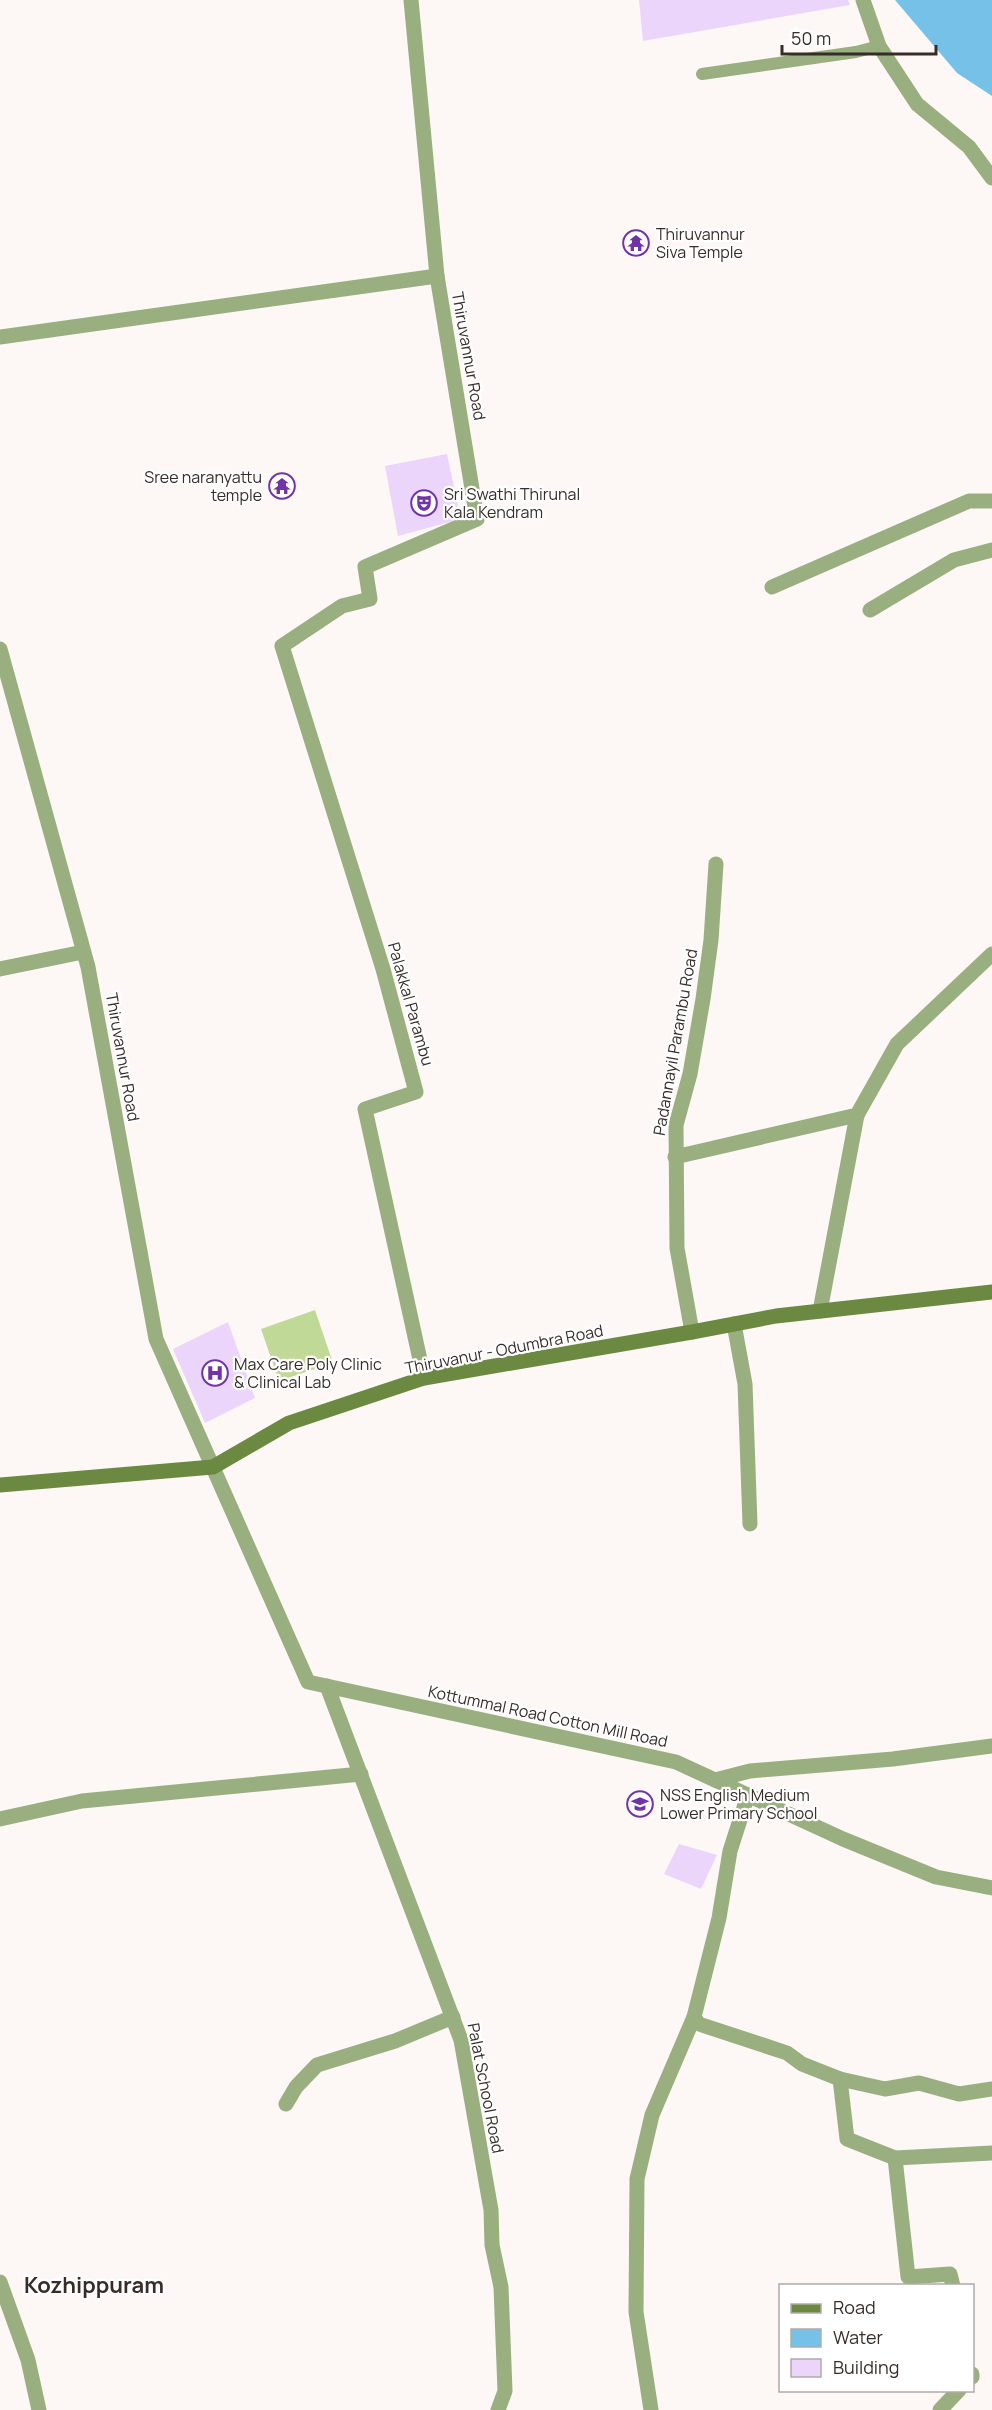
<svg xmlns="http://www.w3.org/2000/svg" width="992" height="2410" viewBox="0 0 992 2410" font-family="Manrope,sans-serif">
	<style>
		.green { fill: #c1d996 }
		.water { fill: #75c1e7 }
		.building { fill: #ebd5fb }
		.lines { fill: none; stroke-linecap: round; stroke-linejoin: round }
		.service { stroke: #99af80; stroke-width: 12 }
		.minor { stroke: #99af80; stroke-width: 15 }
		.tertiary { stroke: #99af80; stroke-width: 15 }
		.secondary { stroke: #6c8942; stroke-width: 15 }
		.labels { text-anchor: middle; stroke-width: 4.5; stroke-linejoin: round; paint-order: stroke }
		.poi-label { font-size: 16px; fill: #362d29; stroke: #fff; text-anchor: start }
		.street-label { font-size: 16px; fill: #362d29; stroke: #fff }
		.district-label { font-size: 22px; font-weight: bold; fill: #362d29; stroke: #fff }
	</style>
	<rect width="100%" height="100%" fill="#fdf8f6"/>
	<polygon class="green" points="315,1310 333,1363 279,1381 261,1329"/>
	<polygon class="water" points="895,0 992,0 992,96 957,73"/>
	<g class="building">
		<polygon points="639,0 848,0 850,5 643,41"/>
		<polygon points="447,454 461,519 398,536 385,466"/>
		<polygon points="228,1322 255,1398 205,1423 173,1349"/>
		<polygon points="679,1844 717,1855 701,1889 664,1874"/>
	</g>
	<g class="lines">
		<polyline class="service" points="702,74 856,52 879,46"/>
		<g class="minor">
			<polyline points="411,0 437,276 477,519 365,567 370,599 342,606 282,646 383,969 416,1092 365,1109 424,1378"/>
			<polyline points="863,0 879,46 917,104 969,147 992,178"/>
			<polyline points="772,587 969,501 992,501"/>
			<polyline points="870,610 954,560 992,550"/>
			<polyline points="0,649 88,967 156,1339 308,1682 676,1762 843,1839 936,1877 992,1888"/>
			<polyline points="0,969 83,952"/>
			<polyline points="675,1157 857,1115 897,1044 992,954"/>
			<polyline points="820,1311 857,1115"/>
			<polyline points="734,1324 745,1384 750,1524"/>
			<polyline points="692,1332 677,1248 676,1125 690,1074 703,999 711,940 716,864"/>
			<polyline points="327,1686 461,2040 491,2210 492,2245 501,2287 505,2391 498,2410"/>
			<polyline points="715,1780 750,1771 893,1759 992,1746"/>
			<polyline points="748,1795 730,1851 719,1918 694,2017 699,2024 787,2053 802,2064 840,2079 885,2089 919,2083 959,2094 992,2089"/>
			<polyline points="0,1819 82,1801 361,1774"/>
			<polyline points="840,2079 847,2139 895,2158 908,2277 950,2274 953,2286"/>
			<polyline points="286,2104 296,2087 317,2065 395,2041 453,2017"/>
			<polyline points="895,2158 992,2153"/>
			<polyline points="0,2282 28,2360 39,2410"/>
			<polyline points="972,2374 972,2377"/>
			<polyline points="651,2410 636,2312 637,2179 652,2115 694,2017"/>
			<polyline points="940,2410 959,2390"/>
		</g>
		<polyline class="tertiary" points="0,337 437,276"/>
		<polyline class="secondary" points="0,1485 213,1467 289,1423 424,1378 692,1332 776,1316 992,1292"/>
	</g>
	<defs>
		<g id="temple-ring" transform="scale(1.35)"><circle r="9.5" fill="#fff" stroke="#7133a8" stroke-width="1.5"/><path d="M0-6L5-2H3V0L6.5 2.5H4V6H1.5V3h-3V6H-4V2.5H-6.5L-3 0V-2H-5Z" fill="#7133a8"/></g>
		<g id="theatre-ring" transform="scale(1.35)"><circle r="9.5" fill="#fff" stroke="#7133a8" stroke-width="1.5"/><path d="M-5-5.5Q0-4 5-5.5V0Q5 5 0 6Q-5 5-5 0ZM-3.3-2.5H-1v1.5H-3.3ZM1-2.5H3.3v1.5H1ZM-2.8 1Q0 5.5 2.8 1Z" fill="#7133a8"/></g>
		<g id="hospital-ring" transform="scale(1.35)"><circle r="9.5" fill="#fff" stroke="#7133a8" stroke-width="1.5"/><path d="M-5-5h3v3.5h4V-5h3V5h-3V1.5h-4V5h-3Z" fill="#7133a8"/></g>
		<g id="school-ring" transform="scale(1.35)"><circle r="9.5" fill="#fff" stroke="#7133a8" stroke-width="1.5"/><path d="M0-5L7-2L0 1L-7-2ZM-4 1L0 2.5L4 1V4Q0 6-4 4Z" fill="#7133a8"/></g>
	</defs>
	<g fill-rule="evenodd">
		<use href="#temple-ring" x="636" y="243"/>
		<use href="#temple-ring" x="282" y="486"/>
		<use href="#theatre-ring" x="424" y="503"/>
		<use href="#hospital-ring" x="215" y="1373"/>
		<use href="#school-ring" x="640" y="1804"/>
	</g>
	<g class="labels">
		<g class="poi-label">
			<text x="656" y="240">Thiruvannur<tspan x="656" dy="18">Siva Temple</tspan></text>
			<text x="262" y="483" text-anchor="end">Sree naranyattu<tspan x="262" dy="18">temple</tspan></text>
			<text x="444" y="500">Sri Swathi Thirunal<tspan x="444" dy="18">Kala Kendram</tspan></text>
			<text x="234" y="1370">Max Care Poly Clinic<tspan x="234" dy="18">&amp; Clinical Lab</tspan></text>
			<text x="660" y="1801">NSS English Medium<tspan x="660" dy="18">Lower Primary School</tspan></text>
		</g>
		<g class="street-label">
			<text transform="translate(469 356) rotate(80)" y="6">Thiruvannur Road</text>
			<text transform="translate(411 1004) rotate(74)" y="6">Palakkal Parambu</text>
			<text transform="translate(675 1042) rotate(-80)" y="6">Padannayil Parambu Road</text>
			<text transform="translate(123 1057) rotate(80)" y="6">Thiruvannur Road</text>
			<text transform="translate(504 1349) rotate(-11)" y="6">Thiruvanur - Odumbra Road</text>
			<text transform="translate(548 1716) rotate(12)" y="6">Kottummal Road Cotton Mill Road</text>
			<text transform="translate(486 2088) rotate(79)" y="6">Palat School Road</text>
		</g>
		<g class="district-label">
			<text x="94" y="2293">Kozhippuram</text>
		</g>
	</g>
	<rect x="779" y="2284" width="195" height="108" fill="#ffffff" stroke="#afaba9" stroke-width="1.5"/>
	<rect x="791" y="2304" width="30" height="9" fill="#6c8942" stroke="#afaba9" stroke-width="1.5"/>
	<text x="833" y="2314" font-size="18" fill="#362d29">Road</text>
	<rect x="791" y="2329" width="30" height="18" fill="#75c1e7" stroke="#afaba9" stroke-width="1.5"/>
	<text x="833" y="2344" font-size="18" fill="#362d29">Water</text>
	<rect x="791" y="2359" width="30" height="18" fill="#ebd5fb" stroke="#afaba9" stroke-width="1.5"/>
	<text x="833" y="2374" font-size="18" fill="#362d29">Building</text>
	<path d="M782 45v9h154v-9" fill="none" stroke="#362d29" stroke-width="3"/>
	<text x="791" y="45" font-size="18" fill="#362d29" stroke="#ffffff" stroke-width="4.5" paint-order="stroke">50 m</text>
</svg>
